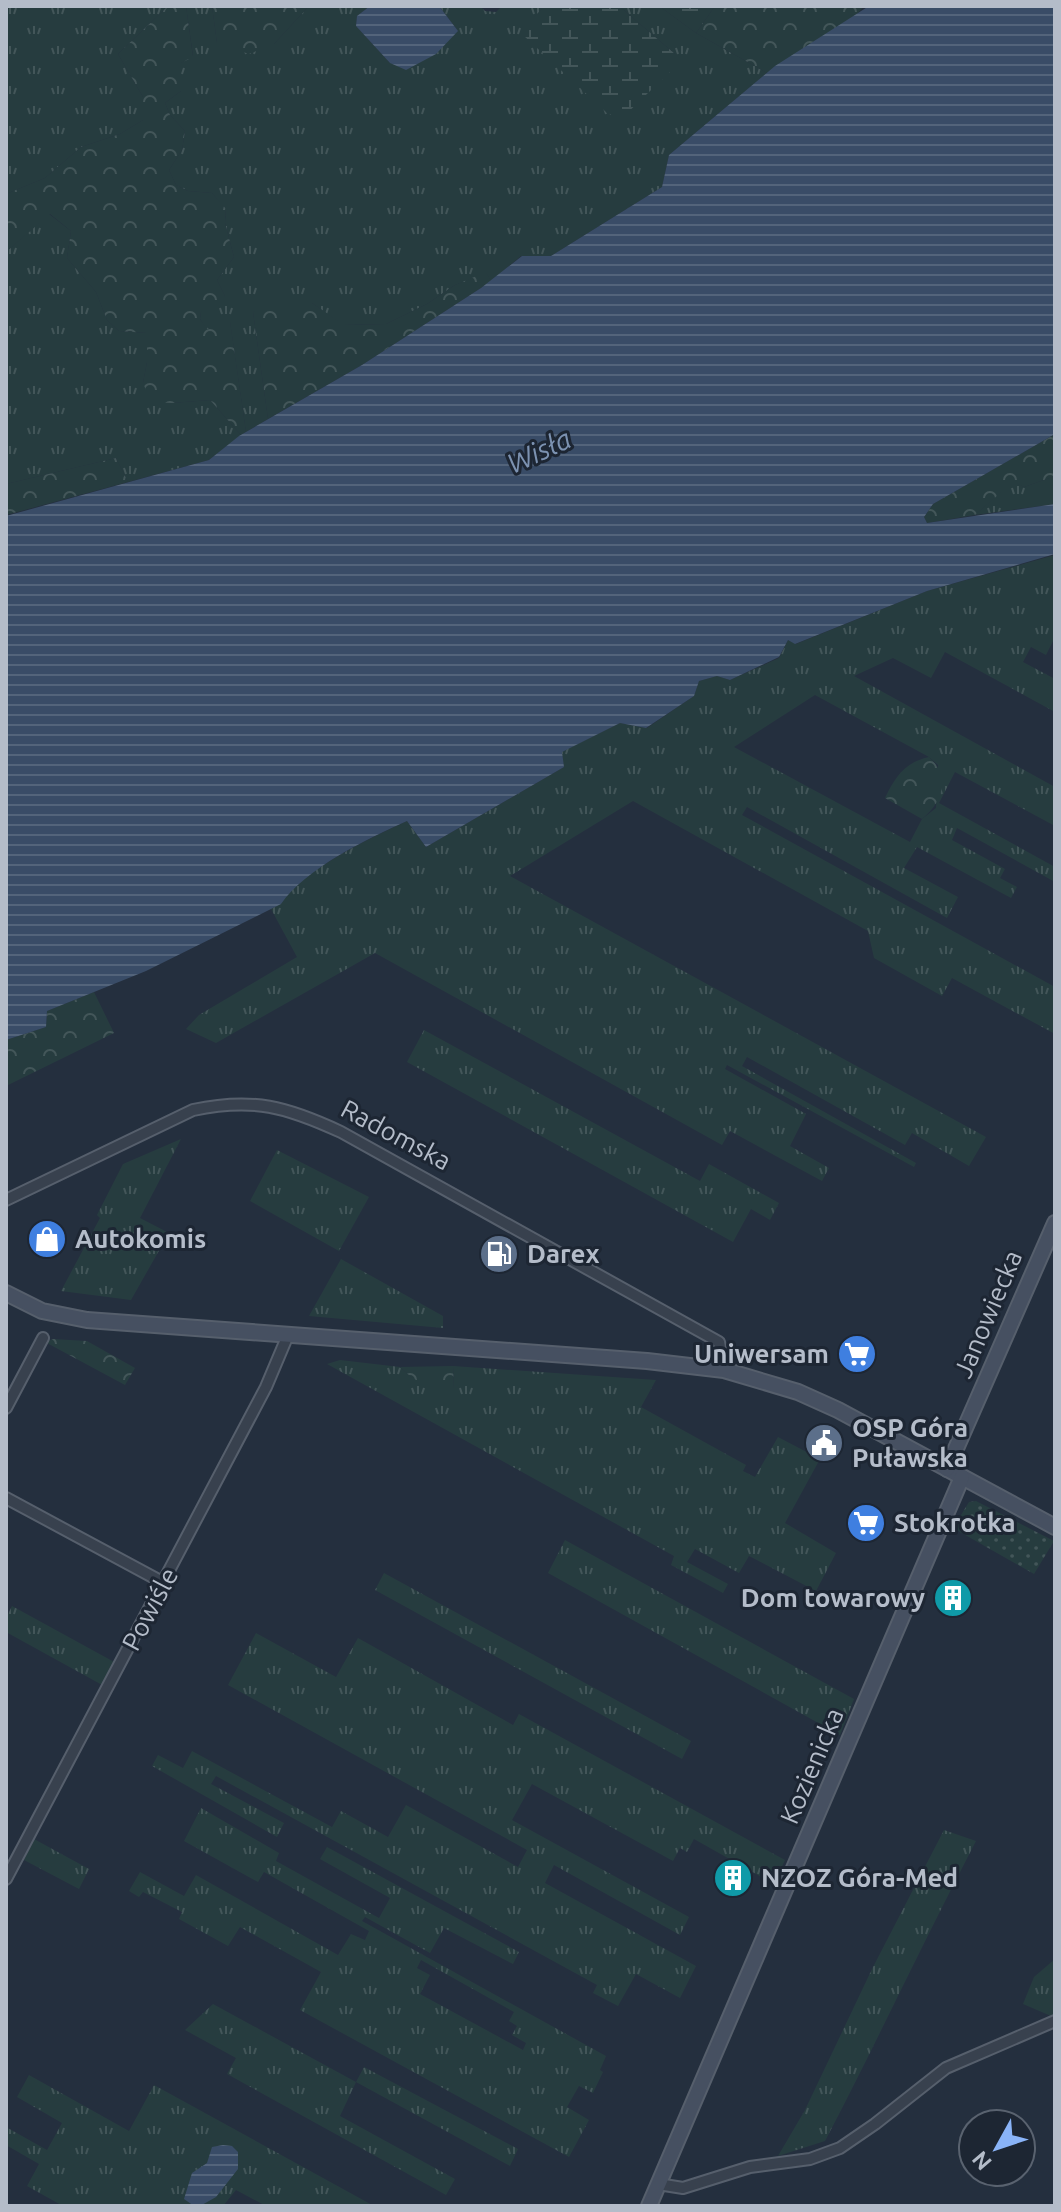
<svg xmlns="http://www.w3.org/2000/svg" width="1061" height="2212" viewBox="0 0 1061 2212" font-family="Ubuntu,sans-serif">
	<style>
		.grass { fill: url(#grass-tufts); fill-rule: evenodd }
		.forest { fill: url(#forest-crowns) }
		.wetland { fill: url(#wetland-marsh) }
		.park { fill: url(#park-dots) }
		.water { fill: url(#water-rules) }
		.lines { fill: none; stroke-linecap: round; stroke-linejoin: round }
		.street-casing { stroke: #565f6c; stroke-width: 14 }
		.secondary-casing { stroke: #565f6c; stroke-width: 18 }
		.street { stroke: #38414e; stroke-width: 10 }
		.secondary { stroke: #465061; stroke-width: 14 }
		.labels { text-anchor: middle; stroke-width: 6; stroke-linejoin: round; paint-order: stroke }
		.street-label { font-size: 26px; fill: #b4bcc9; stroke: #1d2633 }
		.poi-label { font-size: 26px; font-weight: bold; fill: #b4bcc9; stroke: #1d2633; text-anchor: start }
		.water-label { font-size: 28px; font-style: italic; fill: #7c92b1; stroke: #1d2633 }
	</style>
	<defs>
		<pattern id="grass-tufts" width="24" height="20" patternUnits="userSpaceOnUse" patternTransform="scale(2)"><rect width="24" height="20" fill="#263c3f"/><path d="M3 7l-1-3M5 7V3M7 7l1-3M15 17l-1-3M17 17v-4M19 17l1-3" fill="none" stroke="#435659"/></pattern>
		<pattern id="forest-crowns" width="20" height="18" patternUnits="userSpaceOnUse" patternTransform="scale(2)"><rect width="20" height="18" fill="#263c3f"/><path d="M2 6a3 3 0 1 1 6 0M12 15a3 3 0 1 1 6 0" fill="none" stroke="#435659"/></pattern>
		<pattern id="wetland-marsh" width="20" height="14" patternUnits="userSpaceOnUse" patternTransform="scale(2)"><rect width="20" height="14" fill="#263c3f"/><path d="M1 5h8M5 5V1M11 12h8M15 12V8" fill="none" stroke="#435659"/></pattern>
		<pattern id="park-dots" width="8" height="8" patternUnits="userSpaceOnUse" patternTransform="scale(2)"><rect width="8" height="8" fill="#263c3f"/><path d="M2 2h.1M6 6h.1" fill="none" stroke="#435659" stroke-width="1.8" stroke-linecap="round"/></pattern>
		<pattern id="water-rules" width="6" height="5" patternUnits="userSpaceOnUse" patternTransform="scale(2)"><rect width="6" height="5" fill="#394c67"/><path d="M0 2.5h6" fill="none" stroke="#53647b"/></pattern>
	</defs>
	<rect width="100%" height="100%" fill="#242f3e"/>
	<g class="grass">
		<polygon points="6,6 168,6 118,54 143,97 143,120 120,134 81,147 45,178 6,194"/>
		<polygon points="186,6 212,6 217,43 274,44 309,6 370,6 357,16 356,26 390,63 458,31 439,6 480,6 485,11 496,12 502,6 545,6 523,29 675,54 619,6 659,6 696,33 767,73 669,155 662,187 551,256 521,256 491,281 486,273 455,285 427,304 386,324 343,325 312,303 253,312 268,419 246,432 230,322 207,330 200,319 201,312 225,296 217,280 234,257 225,223 226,210 212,193 188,191 176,185 169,170 182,150 185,131 170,115 165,103 181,91 181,63 193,56"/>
		<polygon points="49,214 71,231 67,258 96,292 107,320 119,331 147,333 147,362 143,383 172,403 210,400 241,435 209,460 128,482 116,458 6,484 6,252"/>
		<polygon points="1055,476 1055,504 975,515 1013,481 1024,487"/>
		<path d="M1055,555V642L1053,641L1046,655L1031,647L1023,662L1055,679V712L945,652L931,678L893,658L854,676L1055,787V826L955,772L939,803L1055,867V882L957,828L952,840L1005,869L1000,878L1017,887L1011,898L917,847L904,868L958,897L947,918L747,807L742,815L1055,987V1034L952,978L942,996L874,958L868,931L633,801L510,876L986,1137L969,1166L912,1133L905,1145L747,1057L742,1066L916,1163L914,1167L727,1065L725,1069L806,1114L790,1146L829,1168L822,1181L730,1131L722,1145L375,953L216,1043L186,1029L199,1015L297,957L271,909C282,904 285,896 293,888C323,861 370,838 407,821L426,847L564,767L561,752L620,723L647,728L694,696L699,681L717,676L730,680L779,658L788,640L796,644L927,591ZM815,695L929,757L938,765L936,808L922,819L910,842L734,747Z"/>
		<polygon points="424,1030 700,1181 709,1164 779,1203 770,1220 751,1209 733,1242 407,1062"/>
		<polygon points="181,1139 140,1218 169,1233 131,1300 61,1291 100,1218 97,1215 123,1164"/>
		<polygon points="277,1150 369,1197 339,1251 250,1201"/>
		<polygon points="341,1259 443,1316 443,1328 309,1316"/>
		<polygon points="340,1360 400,1367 411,1377 454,1389 453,1366 656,1380 641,1407 746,1465 743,1471 755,1477 778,1437 820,1459 785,1523 836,1553 816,1591 749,1556 739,1573 695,1549 687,1562 728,1584 723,1593 671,1565 674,1556 327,1364"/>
		<polygon points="565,1540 854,1699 840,1735 548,1573"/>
		<polygon points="384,1573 691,1741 682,1759 375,1590"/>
		<polygon points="12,1606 116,1663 104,1686 6,1632 6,1618"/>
		<polygon points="256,1633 336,1677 358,1638 513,1725 519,1714 785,1860 774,1884 694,1839 687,1852 680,1848 673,1861 532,1784 512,1820 689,1917 680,1935 554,1865 545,1883 696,1966 680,1998 636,1974 618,2006 593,1993 597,1985 216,1776 211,1784 284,1823 277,1837 152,1766 158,1755 183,1768 192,1751 332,1827 341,1811 388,1837 406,1805 518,1867 527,1850 228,1685"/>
		<path d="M201,1808L279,1853L276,1861L379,1918L390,1898L320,1859L327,1847L519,1952L513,1964L444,1928L430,1953L365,1917L362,1921L606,2056L600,2070L603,2072L593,2093L579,2086L567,2107L589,2120L569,2157L300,2010L321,1972L240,1927L228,1946L179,1919L182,1912L143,1892L139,1897L129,1891L140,1872L184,1896L196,1875L338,1955L351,1934L365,1940L369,1931L264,1872L258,1882L184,1841ZM421,1960L514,2012L509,2021L517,2026L512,2035L526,2043L523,2050L420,1994L430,1975L417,1968Z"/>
		<path d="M944,1830L976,1841C924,1940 877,2042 825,2141L778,2156L805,2110L872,1969Z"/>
		<polygon points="34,1839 89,1869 79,1889 24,1860"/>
		<polygon points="1055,1959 1055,2015 1051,2016 1023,2004 1034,1977"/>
		<polygon points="213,2004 356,2082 364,2067 518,2149 510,2166 356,2082 340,2116 455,2179 446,2195 227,2074 236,2058 185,2030"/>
		<polygon points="29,2075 129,2131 154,2085 374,2206 266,2206 236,2190 223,2206 63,2206 27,2186 39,2164 6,2145 6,2127 47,2150 62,2123 17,2097"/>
	</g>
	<g class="forest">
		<polygon points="168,6 186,6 193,57 181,63 181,91 165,103 170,115 185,131 182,150 169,170 176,185 188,191 212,193 226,209 225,223 234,257 217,280 225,296 221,306 201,312 200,319 207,329 230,321 246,432 241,435 210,400 172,403 151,402 143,383 147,362 147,333 119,331 107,320 96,292 67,258 71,231 50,214 6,252 6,194 45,178 81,147 120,134 143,120 143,97 118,54"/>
		<polygon points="212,6 309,6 274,44 249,54 217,43"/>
		<polygon points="715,6 864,6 857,14 767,73 696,33"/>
		<polygon points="486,272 491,281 481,288 362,365 268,419 253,312 276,301 312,303 344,325 386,324 427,304 455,285"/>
		<polygon points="1055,434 1055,476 1024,487 1013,482 975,515 927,523 924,517 933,504"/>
		<polygon points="116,458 128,482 6,515 6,484"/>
		<path d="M929,757C951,777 943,802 922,819L885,798C895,777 905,762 929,757Z"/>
		<polygon points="94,992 114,1033 6,1086 6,1040 46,1027 47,1011"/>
		<polygon points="53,1339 87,1341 135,1368 125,1385 45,1342"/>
		<polygon points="453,1366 454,1389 442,1395 411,1377 400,1367"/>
	</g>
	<g class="wetland">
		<polygon points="545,6 619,6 675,54 677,65 621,119 607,113 523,35 522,29"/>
		<polygon points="659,6 715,6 696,33"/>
	</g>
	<polygon class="park" points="976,1501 1054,1541 1034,1574 953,1528 969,1502"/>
	<g class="water">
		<polygon points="370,6 439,6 458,31 436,54 406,70 390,63 356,26 357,16"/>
		<path d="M869,6H1055V434L933,504L924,517L927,523L1055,504V554L927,591L795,644L788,640L779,657L730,680L717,676L699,681L694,696L646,728L620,723L562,752L564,767L426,847L407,821C367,839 306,868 281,904L146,971L47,1011L46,1027L6,1040V516L209,460L239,436L362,365L481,288L522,256H551L662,187L669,155L775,66Z"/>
		<polygon points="223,2145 232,2146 238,2152 238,2169 216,2197 200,2206 194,2206 184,2199 192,2173 207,2163 212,2147"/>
	</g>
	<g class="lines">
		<g class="street-casing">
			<g id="street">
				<path d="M6,1200L193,1110C253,1097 287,1107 341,1132L719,1342L724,1370"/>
				<polyline points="6,1408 43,1338"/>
				<polyline points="6,1498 164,1583"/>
				<polyline points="6,1879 266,1387 288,1335"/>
				<polyline points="658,2184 683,2188 750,2167 810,2159 840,2148 875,2124 946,2068 1055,2021"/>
			</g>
		</g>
		<g class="secondary-casing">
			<g id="secondary">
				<polyline points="6,1293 42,1311 87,1320 647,1361 724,1370 798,1392 838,1410 1055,1527"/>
				<polyline points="947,1469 1055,1223"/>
				<polyline points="649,2206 962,1477"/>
			</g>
		</g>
		<use href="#street" class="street"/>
		<use href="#secondary" class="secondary"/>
	</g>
	<defs>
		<g id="shop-disc" transform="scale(2)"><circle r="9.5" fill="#3f7fe0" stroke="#1d2633"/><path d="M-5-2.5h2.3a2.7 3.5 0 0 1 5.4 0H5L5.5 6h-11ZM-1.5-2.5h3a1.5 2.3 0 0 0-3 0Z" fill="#fff"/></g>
		<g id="fuel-disc" transform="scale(2)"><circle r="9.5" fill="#5c6f8a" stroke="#1d2633"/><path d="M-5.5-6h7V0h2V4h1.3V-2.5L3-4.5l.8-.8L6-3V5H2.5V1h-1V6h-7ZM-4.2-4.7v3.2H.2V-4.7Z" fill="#fff"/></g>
		<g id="supermarket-disc" transform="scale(2)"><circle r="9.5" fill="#3f7fe0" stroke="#1d2633"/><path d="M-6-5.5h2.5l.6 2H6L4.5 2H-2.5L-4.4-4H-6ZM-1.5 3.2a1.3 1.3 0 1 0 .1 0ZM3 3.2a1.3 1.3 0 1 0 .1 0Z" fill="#fff"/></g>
		<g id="civic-disc" transform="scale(2)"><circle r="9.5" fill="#5c6f8a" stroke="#1d2633"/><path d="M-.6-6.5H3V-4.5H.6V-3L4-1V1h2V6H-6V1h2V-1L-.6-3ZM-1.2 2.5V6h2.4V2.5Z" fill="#fff"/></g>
		<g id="building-disc" transform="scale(2)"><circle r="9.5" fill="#0f9aa8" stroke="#1d2633"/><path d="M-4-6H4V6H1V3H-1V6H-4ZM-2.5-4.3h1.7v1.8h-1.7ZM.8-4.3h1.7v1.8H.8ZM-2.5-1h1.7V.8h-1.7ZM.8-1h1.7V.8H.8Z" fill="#fff"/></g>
	</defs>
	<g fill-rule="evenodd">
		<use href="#shop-disc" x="47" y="1239"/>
		<use href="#fuel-disc" x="499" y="1254"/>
		<use href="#supermarket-disc" x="857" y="1354"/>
		<use href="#civic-disc" x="824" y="1443"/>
		<use href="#supermarket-disc" x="866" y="1523"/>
		<use href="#building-disc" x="953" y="1598"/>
		<use href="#building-disc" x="733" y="1878"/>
	</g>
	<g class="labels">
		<g class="street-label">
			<text transform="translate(396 1135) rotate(28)" y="9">Radomska</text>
			<text transform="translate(988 1314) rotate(-67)" y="9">Janowiecka</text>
			<text transform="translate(150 1609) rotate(-62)" y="9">Powiśle</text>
			<text transform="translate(812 1766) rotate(-67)" y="9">Kozienicka</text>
		</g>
		<g class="poi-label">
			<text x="75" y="1248">Autokomis</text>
			<text x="527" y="1263">Darex</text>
			<text x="829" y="1363" text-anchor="end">Uniwersam</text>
			<text x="852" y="1437">OSP Góra<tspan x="852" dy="30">Puławska</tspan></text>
			<text x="894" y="1532">Stokrotka</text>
			<text x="925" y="1607" text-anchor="end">Dom towarowy</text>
			<text x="761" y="1887">NZOZ Góra-Med</text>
		</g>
		<g class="water-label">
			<text transform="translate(539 451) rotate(-25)" y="10">Wisła</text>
		</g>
	</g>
	<rect width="1061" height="2212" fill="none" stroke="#b4bcc9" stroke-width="16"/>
	<g transform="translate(997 2148) rotate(230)"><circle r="38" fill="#1d2633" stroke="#59626f" stroke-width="2"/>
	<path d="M0-6L14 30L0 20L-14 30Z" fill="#8ab4f8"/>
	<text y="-12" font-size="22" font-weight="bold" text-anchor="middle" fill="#b4bcc9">N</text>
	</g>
</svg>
